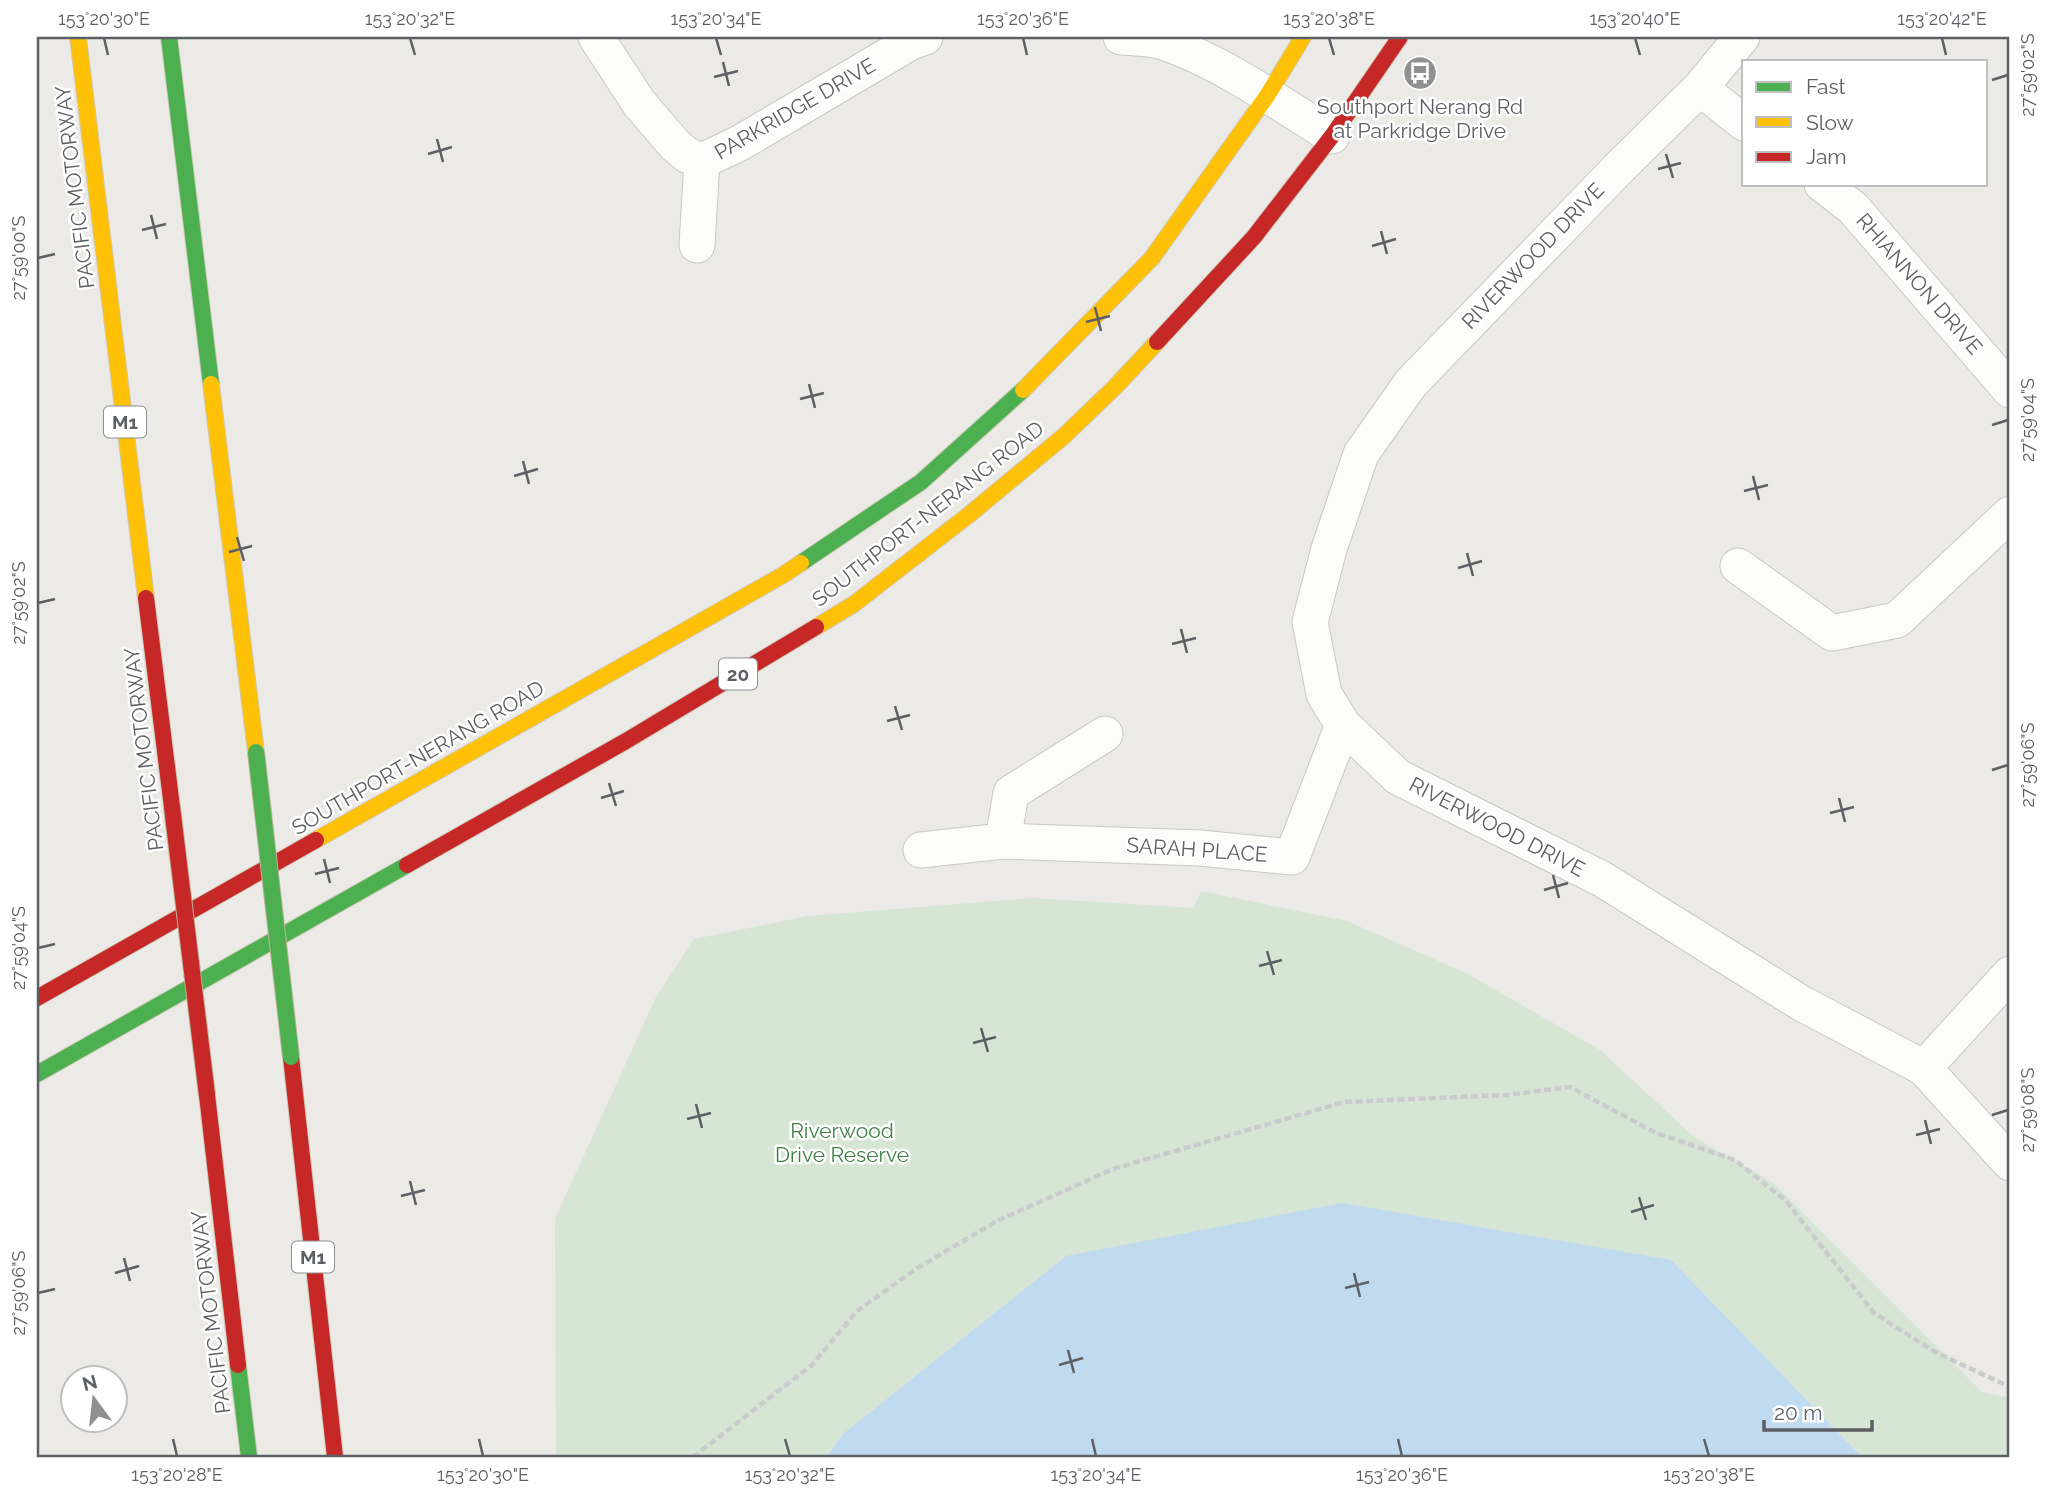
<svg xmlns="http://www.w3.org/2000/svg" width="2047" height="1494" viewBox="0 0 2047 1494" font-family="Raleway,sans-serif">
	<style>
		.green { fill: #d6e5d4 }
		.water { fill: #c0daf0 }
		.lines { fill: none; stroke-linecap: round; stroke-linejoin: round }
		.street-casing { stroke: #c8c8c8; stroke-width: 37 }
		.fast-casing { stroke: #d0cab7; stroke-width: 18 }
		.slow-casing { stroke: #d0cab7; stroke-width: 18 }
		.jam-casing { stroke: #d0cab7; stroke-width: 18 }
		.path { stroke: #c9cccb; stroke-width: 4.5; stroke-dasharray: 7 3.5; stroke-linecap: butt }
		.street { stroke: #fcfcfb; stroke-width: 35 }
		.fast { stroke: #4caf50; stroke-width: 16 }
		.slow { stroke: #ffc107; stroke-width: 16 }
		.jam { stroke: #c62828; stroke-width: 16 }
		.fast-bridge-casing { stroke: #beb498; stroke-width: 18; stroke-linecap: butt }
		.jam-bridge-casing { stroke: #beb498; stroke-width: 18; stroke-linecap: butt }
		.fast-bridge { stroke: #4caf50; stroke-width: 16 }
		.jam-bridge { stroke: #c62828; stroke-width: 16 }
		.ticks { fill: none; stroke: #5c5f63; stroke-width: 2.5 }
		.labels { text-anchor: middle; stroke-width: 5; stroke-linejoin: round; paint-order: stroke }
		.shield { fill: #fff; stroke: #8d8f92; stroke-width: 2 }
		.shield-label { font-size: 19px; font-weight: bold; fill: #5c5f63 }
		.poi-label { font-size: 21px; fill: #5c5f63; stroke: #fff }
		.street-label { font-size: 21px; fill: #5c5f63; stroke: #fff }
		.park-label { font-size: 21px; fill: #3f7f44; stroke: #fff }
		.neatline { fill: none; stroke: #5c5f63; stroke-width: 2.5 }
		.ticks-label { font-size: 18px; text-anchor: middle; fill: #5c5f63 }
	</style>
	<rect width="100%" height="100%" fill="#ebeae6"/>
	<polygon class="green" points="1201,891 1347,921 1468,974 1600,1050 1694,1137 1772,1182 1982,1392 2010,1398 2010,1457 1862,1457 1671,1260 1066,1256 844,1433 826,1457 556,1457 555,1219 656,997 694,939 808,916 1033,898 1194,908"/>
	<polygon class="water" points="1342,1203 1671,1260 1862,1457 826,1457 844,1433 1066,1256"/>
	<g class="lines">
		<g class="street-casing">
			<g id="street">
				<polyline points="596,37 639,103 675,145 687,155 702,161 740,143 911,42 925,37"/>
				<path d="M1121,37C1134,38 1150,38 1163,42C1220,61 1281,104 1332,136"/>
				<polyline points="1742,37 1700,88 1618,169 1411,383 1361,454 1329,549 1310,622 1324,694 1343,725 1398,777 1602,879 1801,1003 1924,1068 2010,1163"/>
				<polyline points="1700,88 1744,123"/>
				<polyline points="1822,184 1853,208 2010,390"/>
				<polyline points="697,245 702,161"/>
				<polyline points="1738,566 1832,633 1897,620 2010,514"/>
				<polyline points="1003,841 1011,793 1105,734"/>
				<polyline points="921,850 1003,841 1200,848 1292,857 1343,725"/>
				<polyline points="1924,1068 2010,974"/>
			</g>
		</g>
		<g class="fast-casing">
			<g id="fast">
				<polyline points="169,37 211,384"/>
				<polyline points="801,563 921,482 1023,390"/>
				<polyline points="37,1074 407,865"/>
				<polyline points="238,1365 249,1457"/>
			</g>
		</g>
		<g class="slow-casing">
			<g id="slow">
				<polyline points="78,37 146,598"/>
				<polyline points="211,384 256,752"/>
				<polyline points="1023,390 1152,258 1267,96 1303,37"/>
				<polyline points="816,627 854,604 970,514 1064,436 1115,387 1157,342"/>
				<polyline points="316,840 783,575 801,563"/>
			</g>
		</g>
		<g class="jam-casing">
			<g id="jam">
				<polyline points="1157,342 1254,237 1332,136 1400,37"/>
				<polyline points="146,598 172,807"/>
				<polyline points="407,865 626,741 816,627"/>
				<polyline points="37,998 316,840"/>
				<polyline points="291,1057 335,1457"/>
				<polyline points="207,1095 238,1365"/>
			</g>
		</g>
		<polyline class="path" points="693,1457 812,1365 857,1311 916,1269 997,1221 1113,1169 1344,1102 1507,1095 1570,1087 1656,1133 1735,1160 1786,1201 1874,1313 1935,1352 2010,1387"/>
		<use href="#street" class="street"/>
		<use href="#fast" class="fast"/>
		<use href="#slow" class="slow"/>
		<use href="#jam" class="jam"/>
		<g class="fast-bridge-casing">
			<polyline id="fast-bridge" points="256,752 291,1057"/>
		</g>
		<g class="jam-bridge-casing">
			<polyline id="jam-bridge" points="172,807 207,1095"/>
		</g>
		<use href="#fast-bridge" class="fast-bridge"/>
		<use href="#jam-bridge" class="jam-bridge"/>
	</g>
	<path class="ticks" d="M104,38L108,55M410,38L415,55M716,38L721,55M1023,38L1027,55M1329,38L1334,55M1635,38L1640,55M1942,38L1946,55M723,62L729,86M714,77L738,71M1992,80L2008,75M437,139L443,162M428,154L452,147M1666,154L1673,178M1658,169L1681,163M151,215L157,239M142,230L166,224M1381,231L1387,254M1372,246L1396,239M38,258L55,254M1095,307L1101,331M1086,322L1110,316M809,384L815,408M800,399L824,393M1992,425L2008,420M523,461L529,484M514,476L538,469M1753,476L1759,500M1744,491L1768,485M237,537L244,561M229,552L252,546M1467,553L1473,576M1458,568L1482,561M38,603L55,599M1181,629L1187,653M1172,644L1196,638M895,706L902,730M887,721L910,715M1992,770L2008,765M609,783L616,806M601,798L624,791M1839,798L1845,822M1830,813L1854,807M324,859L330,883M315,874L339,868M1553,875L1559,898M1544,890L1568,883M38,948L55,944M1267,951L1274,975M1259,966L1282,960M981,1028L988,1052M973,1043L996,1037M696,1104L702,1128M1992,1115L2008,1110M687,1119L711,1113M1925,1120L1931,1144M1916,1135L1940,1129M410,1181L416,1205M401,1196L425,1190M1639,1197L1646,1220M1631,1212L1654,1205M124,1258L130,1281M115,1273L139,1266M1354,1273L1360,1297M1345,1288L1369,1282M38,1293L55,1289M1068,1350L1074,1373M1059,1365L1083,1358M173,1439L177,1456M479,1439L483,1456M785,1439L790,1456M1092,1439L1096,1456M1398,1439L1402,1456M1704,1439L1709,1456"/>
	<defs>
		<g id="bus-disc" transform="scale(1.75)"><circle r="9.5" fill="#8e9091" stroke="#fff"/><path d="M-5-6H5V4H4V6H2V4H-2V6H-4V4H-5ZM-3.5-4V0h7V-4ZM-3.5 1.2v1.5H-2V1.2ZM2 1.2v1.5H3.5V1.2Z" fill="#fff"/></g>
	</defs>
	<g fill-rule="evenodd">
		<use href="#bus-disc" x="1420" y="73"/>
	</g>
	<g class="labels">
		<g class="shield">
			<rect x="104" y="406.5" width="42" height="31" rx="5"/>
			<rect x="719" y="658.5" width="38" height="31" rx="5"/>
			<rect x="292" y="1241.5" width="42" height="31" rx="5"/>
		</g>
		<g class="shield-label">
			<text x="125" y="429">M1</text>
			<text x="738" y="681">20</text>
			<text x="313" y="1264">M1</text>
		</g>
		<g class="poi-label">
			<text x="1420" y="114">Southport Nerang Rd<tspan x="1420" dy="24">at Parkridge Drive</tspan></text>
		</g>
		<g class="street-label">
			<text transform="translate(795 109) rotate(-30)" y="7">PARKRIDGE DRIVE</text>
			<text transform="translate(75 187) rotate(-97)" y="7">PACIFIC MOTORWAY</text>
			<text transform="translate(1533 256) rotate(-46)" y="7">RIVERWOOD DRIVE</text>
			<text transform="translate(1919 284) rotate(49)" y="7">RHIANNON DRIVE</text>
			<text transform="translate(928 514) rotate(-38)" y="7">SOUTHPORT-NERANG ROAD</text>
			<text transform="translate(144 749) rotate(-97)" y="7">PACIFIC MOTORWAY</text>
			<text transform="translate(418 758) rotate(-30)" y="7">SOUTHPORT-NERANG ROAD</text>
			<text transform="translate(1497 827) rotate(27)" y="7">RIVERWOOD DRIVE</text>
			<text transform="translate(1197 850) rotate(4)" y="7">SARAH PLACE</text>
			<text transform="translate(211 1312) rotate(-97)" y="7">PACIFIC MOTORWAY</text>
		</g>
		<g class="park-label">
			<text x="842" y="1138">Riverwood<tspan x="842" dy="24">Drive Reserve</tspan></text>
		</g>
	</g>
	<rect width="2047" height="1494" fill="none" stroke="#ffffff" stroke-width="77"/>
	<rect x="1742" y="60" width="245" height="126" fill="#ffffff" stroke="#bebfc1" stroke-width="2"/>
	<rect x="1756" y="82" width="35" height="10" fill="#4caf50" stroke="#bebfc1" stroke-width="2"/>
	<text x="1806" y="94" font-size="21" fill="#5c5f63">Fast</text>
	<rect x="1756" y="117" width="35" height="10" fill="#ffc107" stroke="#bebfc1" stroke-width="2"/>
	<text x="1806" y="130" font-size="21" fill="#5c5f63">Slow</text>
	<rect x="1756" y="152" width="35" height="10" fill="#c62828" stroke="#bebfc1" stroke-width="2"/>
	<text x="1806" y="164" font-size="21" fill="#5c5f63">Jam</text>
	<g transform="translate(94 1399) rotate(345)"><circle r="33" fill="#ffffff" stroke="#bebfc1" stroke-width="2"/>
	<path d="M0-5L12 26L0 18L-12 26Z" fill="#8e9091"/>
	<text y="-10" font-size="19" font-weight="bold" text-anchor="middle" fill="#5c5f63">N</text>
	</g>
	<path d="M1764 1420v10h108v-10" fill="none" stroke="#5c5f63" stroke-width="3.5"/>
	<text x="1774" y="1420" font-size="21" fill="#5c5f63" stroke="#ffffff" stroke-width="5" paint-order="stroke">20 m</text>
	<rect x="38" y="38" width="1970" height="1418" class="neatline"/>
	<g class="ticks-label">
		<text x="104" y="25">153°20'30"E</text>
		<text x="410" y="25">153°20'32"E</text>
		<text x="716" y="25">153°20'34"E</text>
		<text x="1023" y="25">153°20'36"E</text>
		<text x="1329" y="25">153°20'38"E</text>
		<text x="1635" y="25">153°20'40"E</text>
		<text x="1942" y="25">153°20'42"E</text>
		<text transform="translate(2028 75) rotate(-90)" y="6">27°59'02"S</text>
		<text transform="translate(19 258) rotate(-90)" y="6">27°59'00"S</text>
		<text transform="translate(2028 420) rotate(-90)" y="6">27°59'04"S</text>
		<text transform="translate(19 603) rotate(-90)" y="6">27°59'02"S</text>
		<text transform="translate(2028 765) rotate(-90)" y="6">27°59'06"S</text>
		<text transform="translate(19 948) rotate(-90)" y="6">27°59'04"S</text>
		<text transform="translate(2028 1110) rotate(-90)" y="6">27°59'08"S</text>
		<text transform="translate(19 1293) rotate(-90)" y="6">27°59'06"S</text>
		<text x="177" y="1481">153°20'28"E</text>
		<text x="483" y="1481">153°20'30"E</text>
		<text x="790" y="1481">153°20'32"E</text>
		<text x="1096" y="1481">153°20'34"E</text>
		<text x="1402" y="1481">153°20'36"E</text>
		<text x="1709" y="1481">153°20'38"E</text>
	</g>
</svg>
